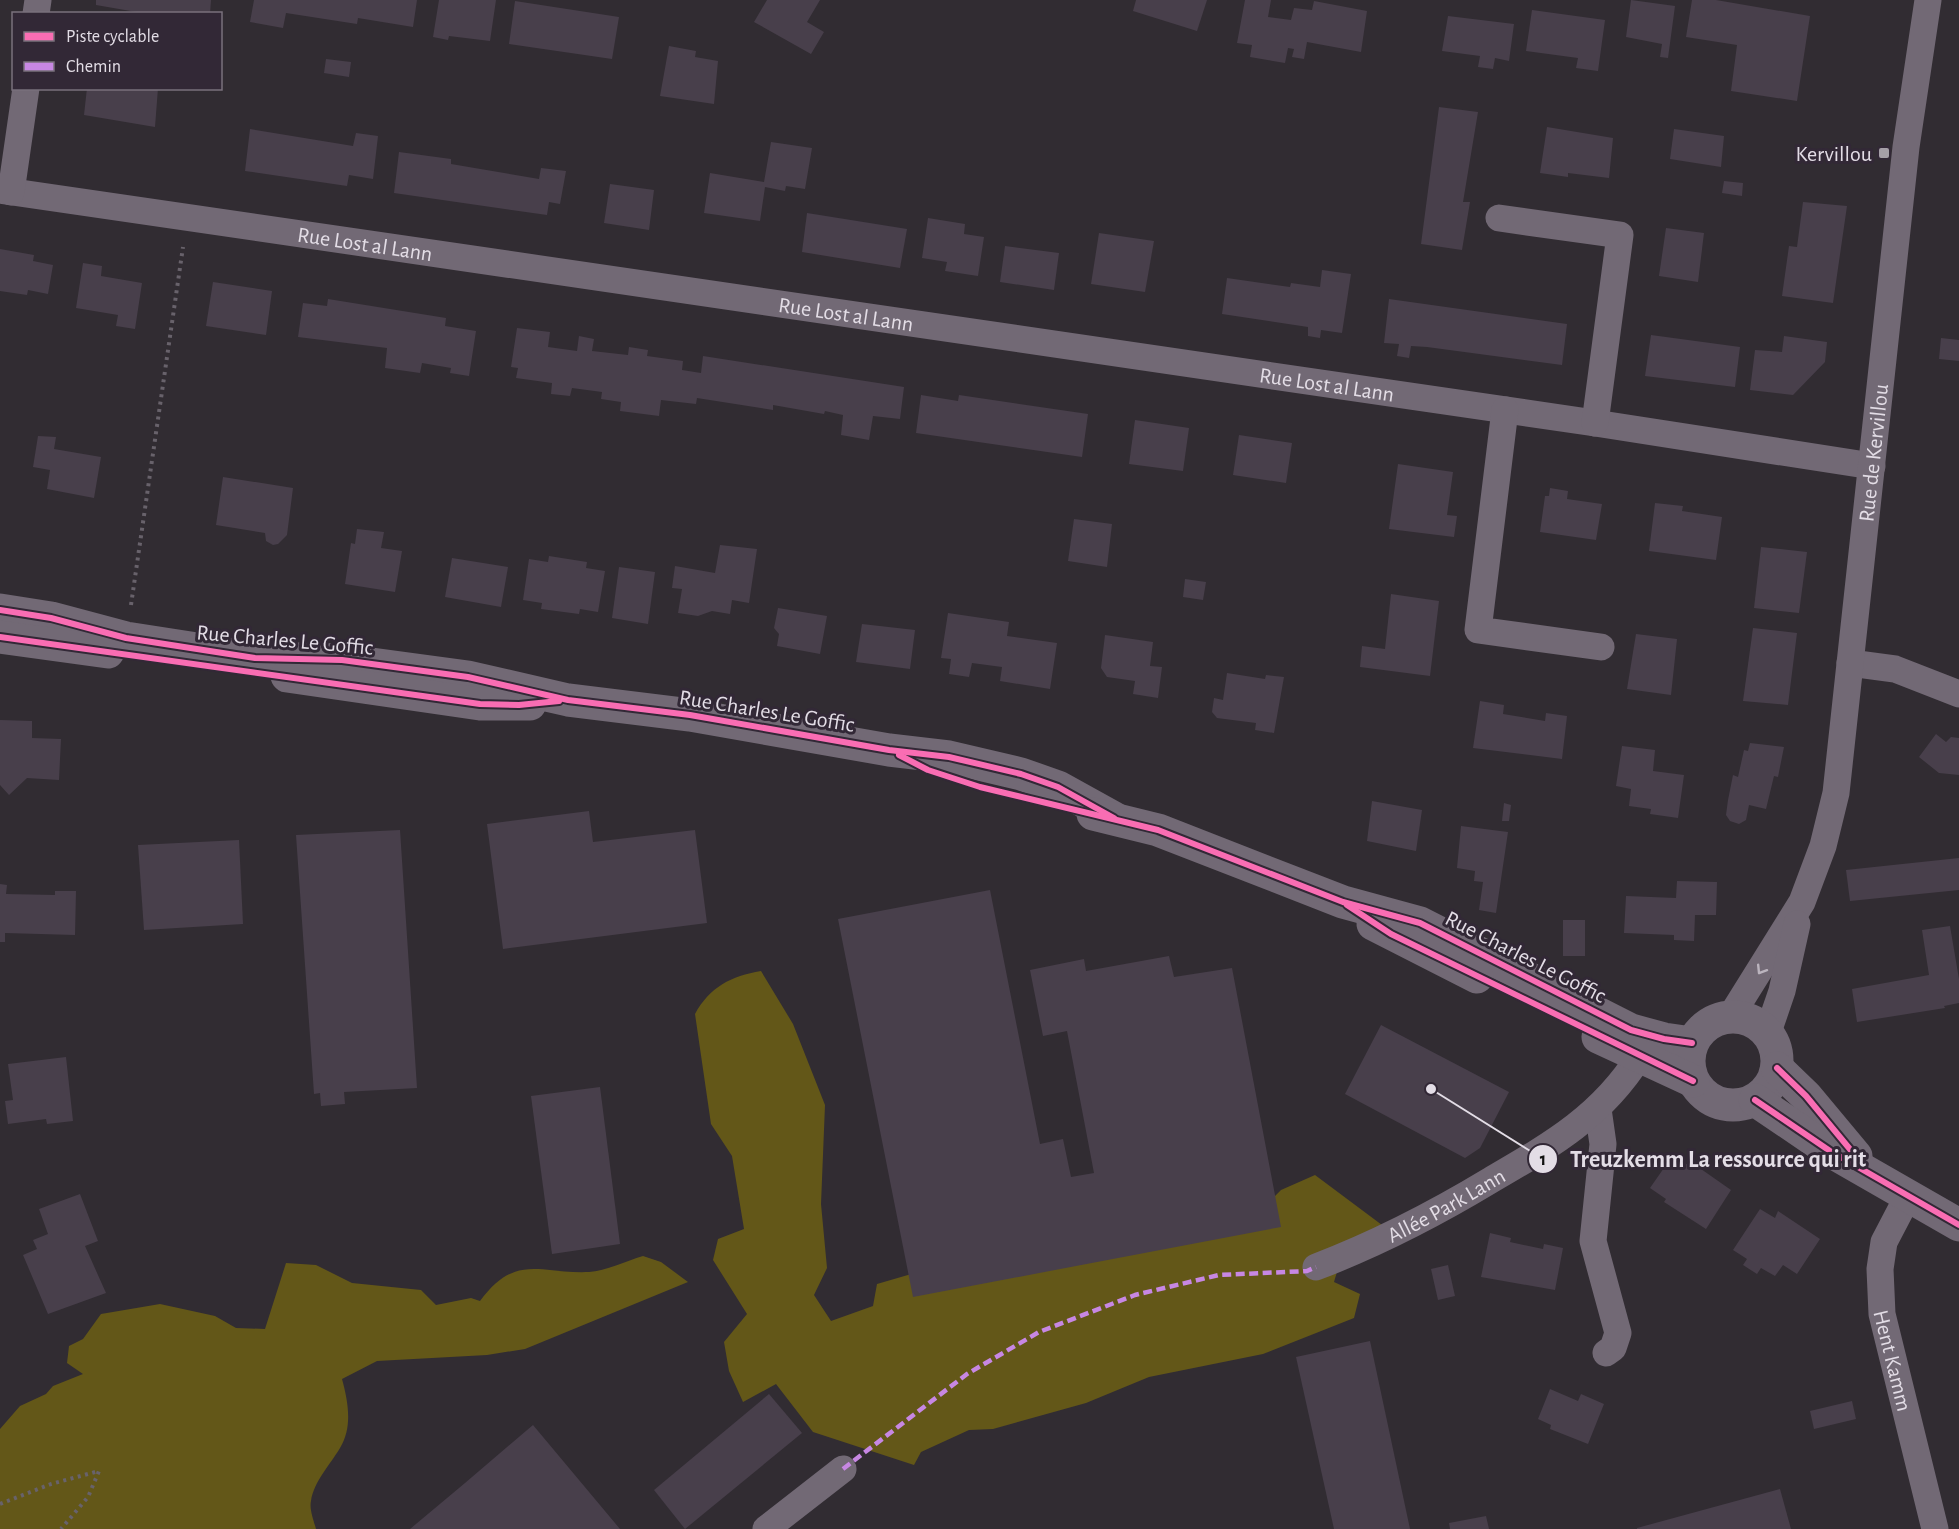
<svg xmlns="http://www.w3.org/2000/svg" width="1959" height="1529" viewBox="0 0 1959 1529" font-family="'Alegreya Sans',sans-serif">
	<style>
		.forest { fill: #635718 }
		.building { fill: #483f4b }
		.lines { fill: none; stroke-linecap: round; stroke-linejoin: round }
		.path { stroke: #68626b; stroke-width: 4; stroke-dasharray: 3 4.5; stroke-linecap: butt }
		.minor { stroke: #726975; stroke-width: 27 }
		.tertiary { stroke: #726975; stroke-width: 33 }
		.quiet { stroke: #c787e3; stroke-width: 4.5; stroke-dasharray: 9 4.5; stroke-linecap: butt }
		.cycleway-casing { stroke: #322836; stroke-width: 10 }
		.cycleway { stroke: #f96db3; stroke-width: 6 }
		.oneway { stroke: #bbb4be }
		.poi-dot { fill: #a59fa7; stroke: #322836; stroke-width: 2 }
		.labels { text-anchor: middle; stroke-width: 6; stroke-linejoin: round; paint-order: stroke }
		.poi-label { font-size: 22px; fill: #e3dde6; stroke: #322836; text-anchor: end }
		.street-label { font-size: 22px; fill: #e3dde6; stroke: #322836 }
		.leader { fill: none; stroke: #e3dde6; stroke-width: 2 }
		.callout-dot { fill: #e3dde6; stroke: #322836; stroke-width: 2 }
		.mark-label { font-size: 18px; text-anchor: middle; font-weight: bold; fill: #111 }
		.callout-label { font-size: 24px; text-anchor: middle; font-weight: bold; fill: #e3dde6; stroke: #322836; stroke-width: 6; stroke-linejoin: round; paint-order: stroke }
	</style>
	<rect width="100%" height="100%" fill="#312c32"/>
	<g class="forest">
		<path d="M761,971L793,1024L825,1105L821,1204L827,1268L814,1295L831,1321L873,1306L877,1284L949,1263L1258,1213L1281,1190L1315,1175L1386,1228L1344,1248L1334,1282L1360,1294L1354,1318L1263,1354L1149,1377L1086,1403L993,1429L969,1430L921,1452L914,1465L813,1432L776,1384L743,1402L729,1371L724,1342L747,1314L713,1260L718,1239L744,1229L732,1156L711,1124L695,1014C710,987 731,976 761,971Z"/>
		<path d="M643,1256L661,1262L688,1282L525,1349L487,1355L377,1361L342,1379C348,1401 353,1427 340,1448C330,1465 314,1481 311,1501C309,1509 314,1521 316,1529H0V1429L20,1406L46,1394L53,1386L83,1374L67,1363L69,1346L83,1339L101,1314L160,1304L215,1316L236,1328L265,1329L286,1263L316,1265L352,1283L421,1290L436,1305L471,1298L480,1301C516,1253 538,1274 589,1272C606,1271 626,1261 643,1256Z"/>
	</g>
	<g class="building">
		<polygon points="96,0 211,0 210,14 148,14 96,5"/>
		<polygon points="254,0 417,0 413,27 358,18 357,24 286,13 283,28 250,22"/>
		<polygon points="439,0 496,0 490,41 449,36 448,40 433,37"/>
		<polygon points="767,0 820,0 807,22 824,32 811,54 754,22"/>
		<polygon points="1136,0 1207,0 1197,31 1133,11"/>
		<polygon points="1245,0 1271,0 1268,17 1291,20 1294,8 1312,10 1314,1 1367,11 1361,52 1307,42 1304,59 1292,57 1294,49 1288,48 1285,63 1250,57 1252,45 1237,43"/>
		<polygon points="1631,0 1675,6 1668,58 1660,57 1662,44 1626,37"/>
		<polygon points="1692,0 1716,0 1810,16 1797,101 1731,91 1737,45 1686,37"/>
		<polygon points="515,1 619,17 612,59 509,44"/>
		<polygon points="1532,10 1605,20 1598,71 1576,68 1578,58 1526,51"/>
		<polygon points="1448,16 1514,24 1509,61 1495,58 1493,69 1478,67 1480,56 1442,51"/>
		<polygon points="669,46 696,51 695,57 718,61 714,104 660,96"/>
		<polygon points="326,59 351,62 349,77 324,73"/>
		<polygon points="87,88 158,88 155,127 84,115"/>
		<polygon points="1439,107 1478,112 1463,202 1470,202 1462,250 1421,244"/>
		<polygon points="1547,127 1613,138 1609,178 1568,173 1568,177 1540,173"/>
		<polygon points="250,129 353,146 356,133 378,136 373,179 349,175 347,186 245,171"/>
		<polygon points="1674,129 1724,136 1721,167 1670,159"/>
		<polygon points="771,142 812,148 805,189 786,186 785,191 765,187 760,221 704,213 710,173 764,182"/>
		<polygon points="399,152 451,159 451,164 539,179 541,168 566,171 560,204 549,202 547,215 394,193"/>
		<polygon points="1724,181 1743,183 1742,196 1722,193"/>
		<polygon points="610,184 654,190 649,230 604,223"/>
		<polygon points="1803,202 1847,206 1833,303 1782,296 1789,246 1797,247"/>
		<polygon points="807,213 907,229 900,268 802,252"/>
		<polygon points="928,218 965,224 964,234 984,237 978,276 945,271 947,262 922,258"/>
		<polygon points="1666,228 1704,233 1698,282 1659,276"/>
		<polygon points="1099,233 1154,241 1145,292 1091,284"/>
		<polygon points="1005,246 1059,253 1054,290 1000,282"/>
		<polygon points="0,249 34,255 33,261 53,265 48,294 28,290 27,295 0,291"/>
		<polygon points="83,263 102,266 101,276 142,283 135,329 116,326 118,315 76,308"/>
		<polygon points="1322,270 1351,274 1342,333 1321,330 1320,338 1308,336 1308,327 1222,314 1227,278 1290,287 1291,283 1320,287"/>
		<polygon points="213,282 272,291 266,335 206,326"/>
		<polygon points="328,299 446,318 445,326 476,331 469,376 450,373 451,368 422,363 420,373 385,368 387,348 298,337 303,303 327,306"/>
		<polygon points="1389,299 1567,324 1562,365 1427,347 1411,346 1409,358 1397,356 1399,344 1384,343"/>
		<polygon points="517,328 550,332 548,347 577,351 579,336 594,339 592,351 628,355 629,347 648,350 647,356 683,361 682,370 701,373 703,356 904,387 900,419 873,416 869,440 841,435 843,415 825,411 824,414 773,405 773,410 697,398 696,404 661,400 659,416 620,411 621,402 601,399 602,392 572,388 570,396 551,394 552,383 516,378 518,368 511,367"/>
		<polygon points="1651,335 1740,347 1735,387 1645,376"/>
		<polygon points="1784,336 1827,342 1825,362 1793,395 1750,390 1755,350 1782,352"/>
		<polygon points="1941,338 1959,340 1959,361 1939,359"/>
		<polygon points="921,395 958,401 959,395 1088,414 1082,457 916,433"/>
		<polygon points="1135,420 1189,428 1183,471 1129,464"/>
		<polygon points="1239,435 1292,443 1286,483 1233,475"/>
		<polygon points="38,436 56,437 54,449 101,457 94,498 47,489 50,470 33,467"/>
		<polygon points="1398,464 1453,472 1447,515 1457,516 1454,537 1389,529"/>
		<polygon points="223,477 293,488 287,535 278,544 273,545 266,541 265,533 216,525"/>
		<polygon points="1550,488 1568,491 1567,499 1602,504 1596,540 1540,532 1545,496 1549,496"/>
		<polygon points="1655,503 1683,506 1682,511 1722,517 1716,560 1649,551"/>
		<polygon points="1074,519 1112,524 1107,567 1068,561"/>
		<polygon points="357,529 384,532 381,548 402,551 395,592 345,584 351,543 355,544"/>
		<polygon points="720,545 757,549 749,603 732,600 730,614 712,611 698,616 678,613 682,589 672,588 675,566 715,573"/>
		<polygon points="1761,547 1807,552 1799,613 1754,608"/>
		<polygon points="549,556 587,562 586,568 605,571 598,612 580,609 579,614 541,609 542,603 523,600 529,559 548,562"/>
		<polygon points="452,558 508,567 501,607 445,597"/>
		<polygon points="619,567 655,572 648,624 612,618"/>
		<polygon points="1185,579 1206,582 1203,600 1183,597"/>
		<polygon points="1391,594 1439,601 1430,676 1360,667 1362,646 1385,649"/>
		<polygon points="778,608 827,616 820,654 777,646 779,634 774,628"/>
		<polygon points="948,613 1009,622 1007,636 1057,643 1050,689 1000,681 1002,667 972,663 969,677 949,674 951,659 941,658"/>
		<polygon points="862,624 915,630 910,669 856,662"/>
		<polygon points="1753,628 1797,633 1788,705 1743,701"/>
		<polygon points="1636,634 1677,639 1671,695 1627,689"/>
		<polygon points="1105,635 1153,642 1150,666 1162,667 1158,698 1133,694 1135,681 1107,677 1101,668"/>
		<polygon points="1227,673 1265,679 1266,675 1284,677 1274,733 1255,730 1256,723 1217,718 1212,712 1214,698 1223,700"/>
		<polygon points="1480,701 1504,705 1503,714 1545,721 1546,713 1567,716 1562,759 1473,748"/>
		<polygon points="0,720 32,721 32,738 61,739 59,780 27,778 9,795 0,785"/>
		<polygon points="1936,734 1946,742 1951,737 1959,738 1959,775 1939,773 1919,757"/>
		<polygon points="1750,743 1784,747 1778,777 1774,776 1766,809 1749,805 1746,820 1739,824 1730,821 1726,815 1728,800 1733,775 1738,777 1744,750 1748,751"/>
		<polygon points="1622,746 1655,750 1653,771 1684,775 1678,818 1650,814 1651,809 1629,806 1631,789 1616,786"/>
		<polygon points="1372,801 1422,810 1416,851 1367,841"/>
		<polygon points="1504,803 1511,805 1509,821 1502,821"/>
		<polygon points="589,811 593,842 695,830 707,923 503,949 487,824"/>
		<polygon points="1461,826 1508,832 1496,913 1479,910 1483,882 1474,881 1475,871 1457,868"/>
		<polygon points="400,830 417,1088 344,1092 345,1104 321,1106 320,1093 314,1094 296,835"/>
		<polygon points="239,840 243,924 144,930 138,845"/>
		<polygon points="1959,858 1959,890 1850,901 1846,870"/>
		<polygon points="1677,881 1717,882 1716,915 1695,915 1694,941 1674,940 1674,935 1624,933 1626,896 1676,898"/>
		<polygon points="0,884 7,885 6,894 55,895 55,891 76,891 75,935 5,933 5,942 0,942"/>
		<polygon points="990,890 1040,1144 1063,1139 1071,1177 1094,1173 1067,1031 1043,1036 1030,970 1084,959 1086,971 1169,956 1174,977 1232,968 1281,1227 913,1297 838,919"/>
		<rect x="1563" y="920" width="22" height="36"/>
		<polygon points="1950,926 1959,979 1959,1003 1944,1006 1945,1008 1857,1022 1852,989 1929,975 1922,930"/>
		<polygon points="1381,1025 1509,1092 1480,1148 1465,1158 1345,1094"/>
		<polygon points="66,1057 73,1121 47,1124 46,1119 8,1124 5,1101 13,1100 8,1064"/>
		<polygon points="600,1087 620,1244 552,1254 531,1096"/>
		<polygon points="1673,1155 1688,1165 1691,1162 1731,1190 1706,1229 1664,1202 1666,1199 1650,1188"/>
		<polygon points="80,1194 98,1241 85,1246 106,1293 48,1314 23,1255 37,1249 33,1240 48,1234 39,1209"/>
		<polygon points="1760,1209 1775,1218 1778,1211 1820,1239 1797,1274 1783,1265 1775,1276 1761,1268 1757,1274 1743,1265 1747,1259 1733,1250"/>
		<polygon points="1490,1233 1511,1238 1510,1242 1543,1249 1544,1244 1563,1248 1555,1290 1481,1277"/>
		<polygon points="1448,1265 1455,1296 1438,1300 1431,1269"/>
		<polygon points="1370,1341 1410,1529 1334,1529 1296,1357"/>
		<polygon points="1550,1389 1578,1401 1581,1394 1604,1404 1588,1444 1550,1429 1551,1425 1538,1419"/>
		<polygon points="769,1394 802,1433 685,1529 654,1490"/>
		<polygon points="1852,1401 1856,1419 1814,1429 1810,1411"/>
		<polygon points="533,1425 620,1529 410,1529 465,1483"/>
		<polygon points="1780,1489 1791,1529 1637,1529 1637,1528"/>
		<polygon points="1486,1516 1489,1529 1450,1529 1449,1523"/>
	</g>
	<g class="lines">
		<g class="path">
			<polyline points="131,605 183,247"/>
			<polyline points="0,1504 51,1484 99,1471 88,1497 61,1529"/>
		</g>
		<g class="minor">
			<polyline points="36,14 38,0"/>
			<path id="s1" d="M0,190L1595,423L1872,466"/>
			<polyline points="11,192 26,88"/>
			<polyline points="1499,218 1620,235 1595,423"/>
			<polyline points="1505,410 1478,630 1601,647"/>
			<polyline points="1850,663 1895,669 1959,694"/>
			<path id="s2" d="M1731,1016L1802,902L1823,846L1836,793L1906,147L1928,0"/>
			<polyline points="1768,1032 1782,991 1797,924"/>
			<polyline points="1598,1109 1603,1144 1593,1241 1618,1333 1613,1348 1606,1353"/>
			<path id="s3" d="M1908,1196L1884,1242L1880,1269L1882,1314L1935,1529"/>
			<path id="s4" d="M1316,1267C1379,1243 1433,1215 1491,1180C1551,1145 1601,1117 1639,1057"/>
			<polyline points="766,1529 843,1469"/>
		</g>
		<g class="tertiary">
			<polyline points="0,610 51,618 126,638 255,658 342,660 468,677 568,700 690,715 889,750 949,757 1021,774 1058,787 1114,818"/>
			<polyline points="0,637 108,652"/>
			<polyline points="287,676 480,704 530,704"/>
			<polyline points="1093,814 1158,830 1343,902 1420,923 1631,1030 1664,1039 1692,1043"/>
			<polyline points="1373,924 1477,977"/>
			<circle cx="1733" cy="1061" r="44"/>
			<polyline points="1598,1037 1693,1081"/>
			<polyline points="1777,1068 1806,1096 1856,1156"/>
			<polyline points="1755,1100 1830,1151 1959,1225"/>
		</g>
		<polyline class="quiet" points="843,1469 967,1374 1039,1332 1135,1295 1219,1275 1307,1271 1316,1267"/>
		<g class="cycleway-casing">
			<g id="cycleway">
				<polyline points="0,610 51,618 126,638 255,658 342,660 468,677 568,700 690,715 889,750 949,757 1021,774 1058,787 1114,818"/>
				<polyline points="0,637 480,704 519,705 559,701"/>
				<polyline points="899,755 928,770 980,787 1158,830 1343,902 1420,923 1631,1030 1664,1039 1692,1043"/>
				<polyline points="1347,905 1391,934 1693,1081"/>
				<polyline points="1777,1068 1806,1096 1863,1165"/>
				<polyline points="1755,1100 1830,1151 1959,1225"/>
			</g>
		</g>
		<use href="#cycleway" class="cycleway"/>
	</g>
	<defs><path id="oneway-chevron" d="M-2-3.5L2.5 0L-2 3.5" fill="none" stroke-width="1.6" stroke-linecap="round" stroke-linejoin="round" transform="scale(1.5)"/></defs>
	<use class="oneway" href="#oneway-chevron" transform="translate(1761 970) rotate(122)"/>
	<rect class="poi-dot" x="1878" y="147" width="12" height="12" rx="3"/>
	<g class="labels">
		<g class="poi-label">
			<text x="1872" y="161">Kervillou</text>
		</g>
		<g class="street-label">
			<text dy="8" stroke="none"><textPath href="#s1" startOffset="369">Rue Lost al Lann</textPath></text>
			<text dy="8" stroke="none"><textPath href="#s1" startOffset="855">Rue Lost al Lann</textPath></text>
			<text dy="8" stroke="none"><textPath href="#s1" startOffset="1341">Rue Lost al Lann</textPath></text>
			<text dy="8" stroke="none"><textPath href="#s2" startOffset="591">Rue de Kervillou</textPath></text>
			<text transform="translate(285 639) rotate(5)" y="8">Rue Charles Le Goffic</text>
			<text transform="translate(767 710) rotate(9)" y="8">Rue Charles Le Goffic</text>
			<text transform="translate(1526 956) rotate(27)" y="8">Rue Charles Le Goffic</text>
			<text dy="8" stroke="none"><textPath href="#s4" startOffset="144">Allée Park Lann</textPath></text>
			<text dy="8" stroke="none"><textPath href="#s3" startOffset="172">Hent Kamm</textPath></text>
		</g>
	</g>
	<path class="leader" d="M1431 1089L1543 1159"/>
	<g class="callout-dot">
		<circle cx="1431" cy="1089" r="6"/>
		<circle cx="1543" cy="1159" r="15"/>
	</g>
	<g class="mark-label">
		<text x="1543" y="1165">1</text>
	</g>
	<g class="callout-label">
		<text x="1718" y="1167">Treuzkemm La ressource qui rit</text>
	</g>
	<rect x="12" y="12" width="210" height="78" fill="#322836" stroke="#79707c" stroke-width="1.5"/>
	<rect x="24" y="32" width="30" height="9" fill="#f96db3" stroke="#79707c" stroke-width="1.5"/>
	<text x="66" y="42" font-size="18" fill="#e3dde6">Piste cyclable</text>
	<rect x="24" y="62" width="30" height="9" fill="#c787e3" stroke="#79707c" stroke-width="1.5"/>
	<text x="66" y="72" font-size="18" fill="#e3dde6">Chemin</text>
</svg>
